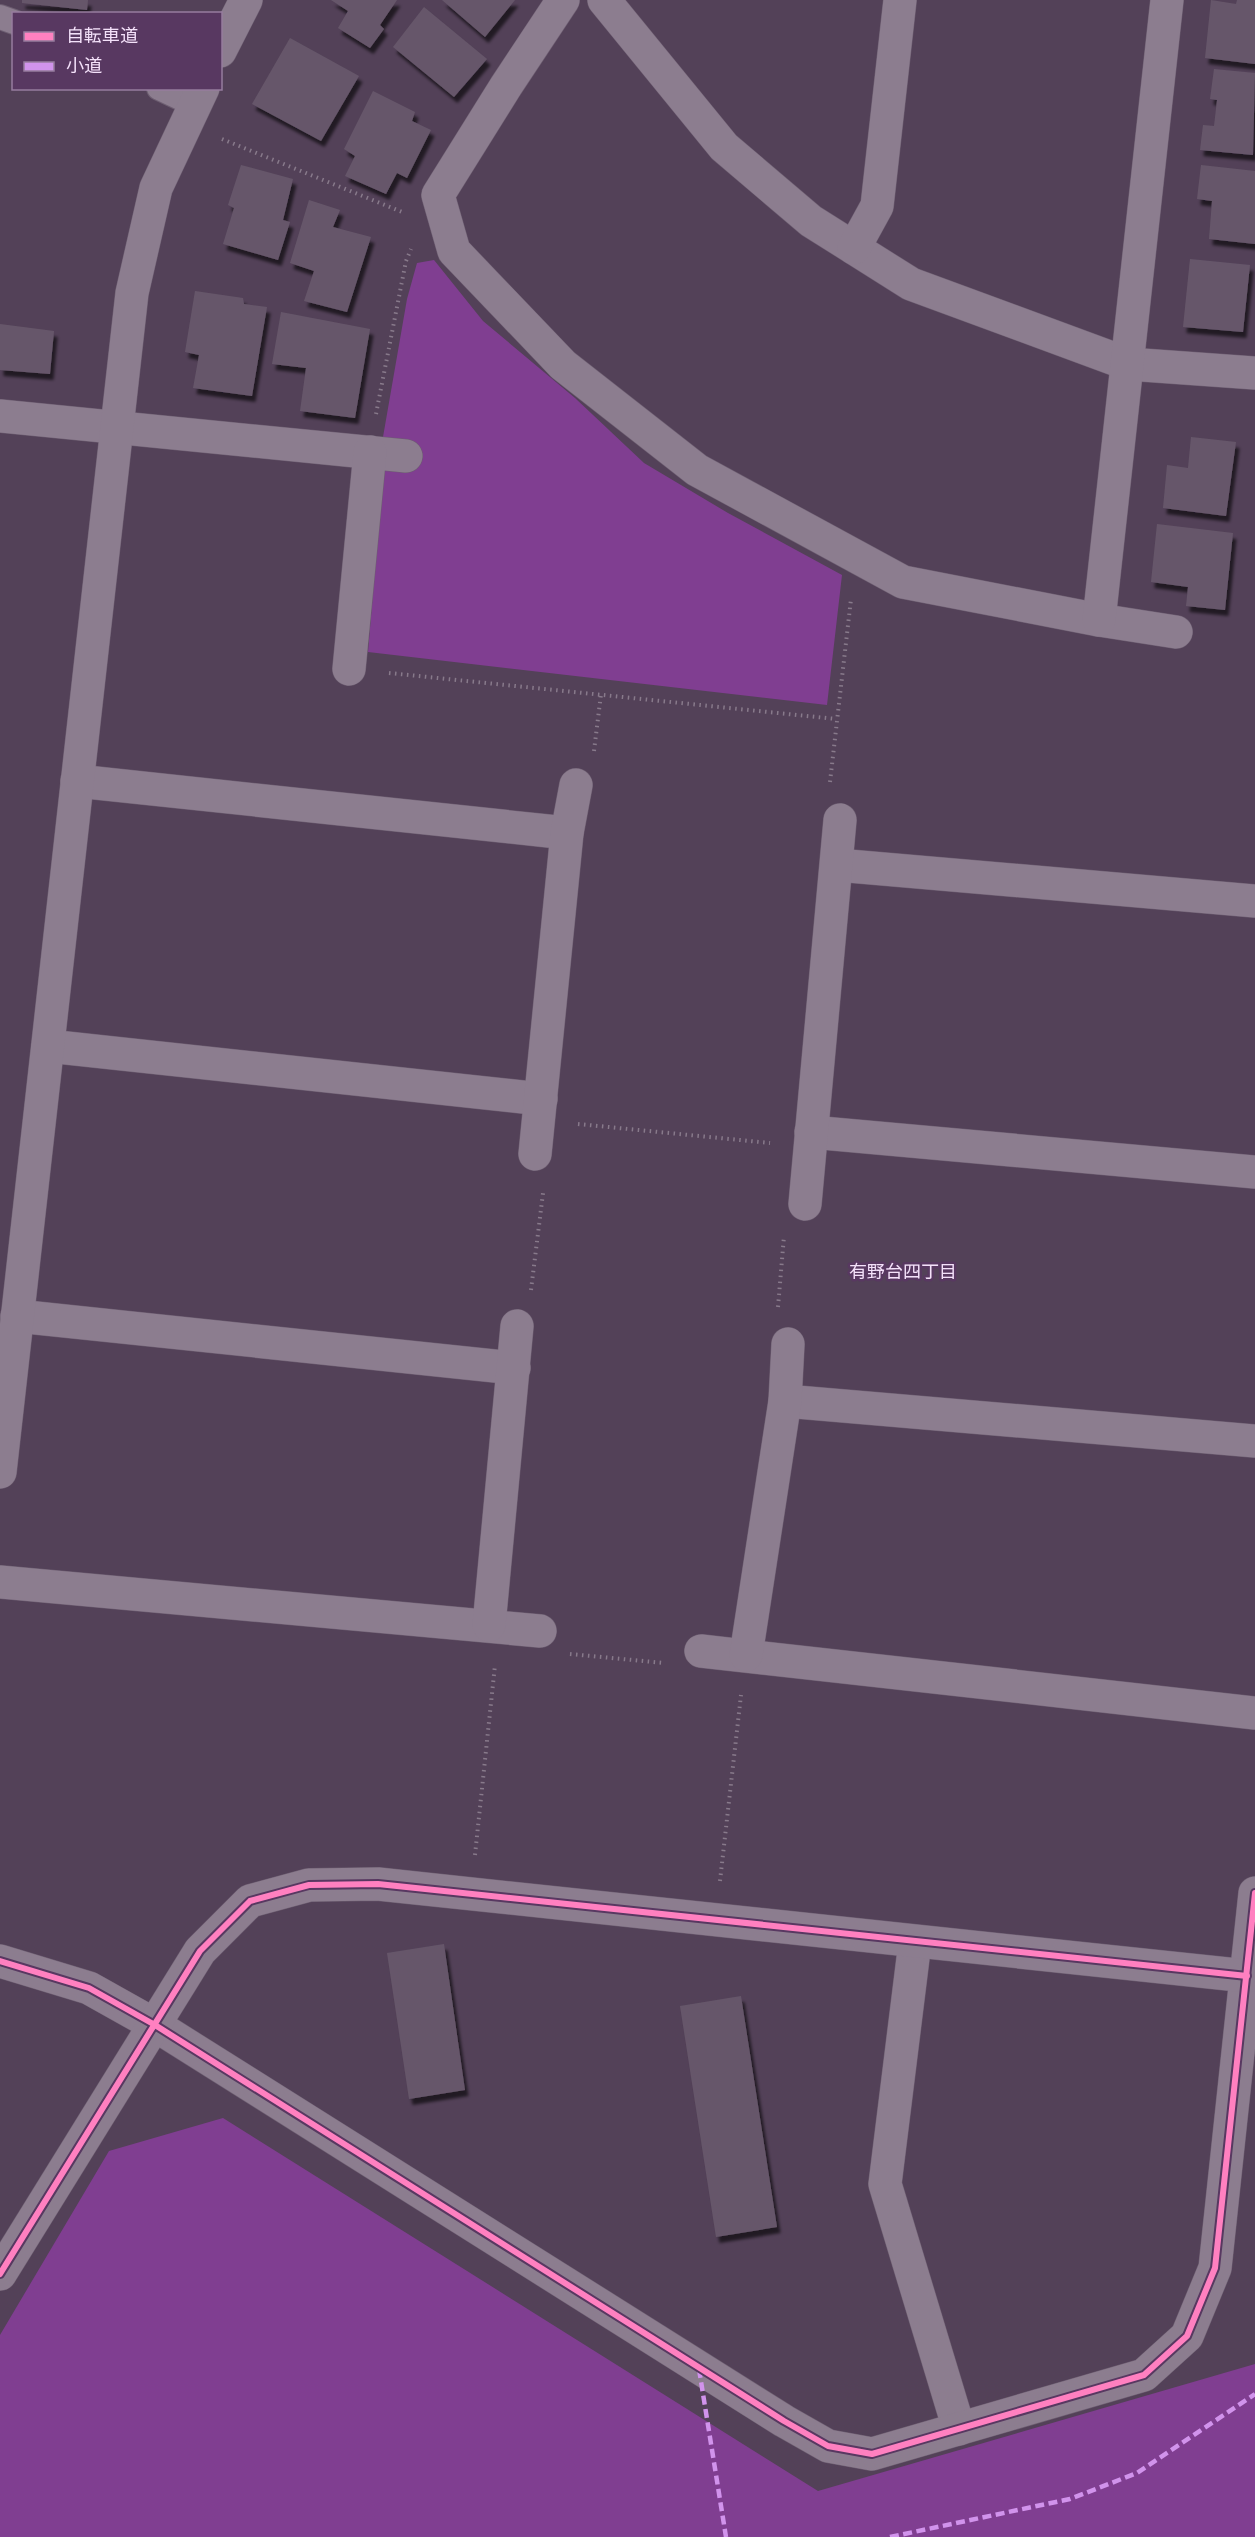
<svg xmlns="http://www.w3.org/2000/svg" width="1255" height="2537" viewBox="0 0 1255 2537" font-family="'Archivo Narrow','Noto Sans JP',sans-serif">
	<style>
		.green { fill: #803e91 }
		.building { fill: #66576a; filter: url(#shadow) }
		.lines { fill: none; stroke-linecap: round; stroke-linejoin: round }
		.service-casing { stroke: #6d5e71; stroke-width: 26 }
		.minor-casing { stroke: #6d5e71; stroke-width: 34 }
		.path { stroke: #887a8b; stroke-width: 4; stroke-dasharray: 1.5 4.5; stroke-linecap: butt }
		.service { stroke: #8c7d8f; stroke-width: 24 }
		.minor { stroke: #8c7d8f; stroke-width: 33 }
		.quiet { stroke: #d193ec; stroke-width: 4.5; stroke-dasharray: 9 4.5; stroke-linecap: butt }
		.cycleway-casing { stroke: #583861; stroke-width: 10 }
		.cycleway { stroke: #ff80c0; stroke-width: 6 }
		.labels { text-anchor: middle; stroke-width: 5; stroke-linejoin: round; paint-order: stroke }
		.neighbourhood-label { font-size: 18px; fill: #f4e1fa; stroke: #583861 }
	</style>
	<defs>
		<filter id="shadow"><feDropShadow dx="3.5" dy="6" stdDeviation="1.5" flood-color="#0009"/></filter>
	</defs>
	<rect width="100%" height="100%" fill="#534158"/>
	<g class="green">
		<polygon points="434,260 483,321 575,398 644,463 728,513 842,575 827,705 368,652 382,482 383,437 407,299 417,263"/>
		<polygon points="223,2118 818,2491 1255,2364 1255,2537 0,2537 0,2335 109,2151"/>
	</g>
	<g class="building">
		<polygon points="22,0 88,0 87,10 22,3"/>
		<polygon points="331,0 397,0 380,25 384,29 370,48 338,28 348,11"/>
		<polygon points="442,0 515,0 485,37"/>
		<polygon points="1211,0 1236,4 1237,0 1255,0 1255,64 1205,58"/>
		<polygon points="424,7 487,59 454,97 393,47"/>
		<polygon points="290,38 359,76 321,141 252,104"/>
		<polygon points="1214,69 1255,73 1253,155 1200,150 1203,125 1214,126 1217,100 1210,99"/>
		<polygon points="373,91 415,112 412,121 431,130 407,178 397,173 386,194 345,176 355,156 344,149"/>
		<polygon points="241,165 293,179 283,220 290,222 278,260 223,244 234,208 228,205"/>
		<polygon points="1201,165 1255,171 1255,244 1209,239 1212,201 1197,199"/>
		<polygon points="309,200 340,210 333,227 371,237 347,312 304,301 314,271 290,263"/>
		<polygon points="1190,259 1250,265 1243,332 1183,327"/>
		<polygon points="195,291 243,298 244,304 267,307 252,396 193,388 199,355 185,352"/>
		<polygon points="281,312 370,329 355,418 300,411 306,368 272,364"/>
		<polygon points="0,324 54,331 50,374 0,370"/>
		<polygon points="1191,437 1236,442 1226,516 1163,508 1167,465 1188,468"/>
		<polygon points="1157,524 1233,533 1225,610 1186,606 1188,587 1151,582"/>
		<polygon points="444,1944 465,2090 409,2099 387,1953"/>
		<polygon points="741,1996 777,2227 716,2237 680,2006"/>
	</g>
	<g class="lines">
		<g class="service-casing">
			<g id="service">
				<polyline points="0,17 14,22"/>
				<polyline points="159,88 195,105"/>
			</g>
		</g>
		<g class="minor-casing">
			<g id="minor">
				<polyline points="563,0 506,86 438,195 454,251 563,365 697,470 903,582 1099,620 1176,632"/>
				<polyline points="604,0 724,147 811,221 911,284 1128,364 1255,373"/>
				<polyline points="220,51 246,0"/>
				<polyline points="854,248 877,206 900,0"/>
				<polyline points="0,416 406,456"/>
				<polyline points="1099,620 1167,0"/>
				<polyline points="349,669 370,452"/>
				<polyline points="77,781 567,833"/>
				<polyline points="837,865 1255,901"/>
				<polyline points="48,1046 541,1099"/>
				<polyline points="811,1132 1255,1172"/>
				<polyline points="535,1154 567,833 576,785"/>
				<polyline points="805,1204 840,820"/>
				<polyline points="17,1316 514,1368"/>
				<polyline points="785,1401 1255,1441"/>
				<polyline points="0,1472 132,293 156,188 203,88"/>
				<polyline points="0,1582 540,1631"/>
				<polyline points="489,1625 517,1326"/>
				<polyline points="701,1651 1255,1713"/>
				<polyline points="746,1655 785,1401 788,1344"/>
				<polyline points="915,1942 885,2184 959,2429"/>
				<polyline points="0,1961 89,1988 155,2025 784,2421 828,2446 872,2454 1144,2375 1187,2336 1215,2268 1255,1893"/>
				<polyline points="0,2274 200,1951 250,1901 309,1885 378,1884 1247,1976"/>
			</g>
		</g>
		<g class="path">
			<polyline points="222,139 402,212"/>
			<polyline points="376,414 406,261 411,249"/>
			<polyline points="389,673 836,719"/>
			<polyline points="594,751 601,694"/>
			<polyline points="830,782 851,599"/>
			<polyline points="578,1124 770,1143"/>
			<polyline points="531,1290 543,1193"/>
			<polyline points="778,1307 784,1236"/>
			<polyline points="570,1654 664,1663"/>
			<polyline points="475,1855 495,1665"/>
			<polyline points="720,1881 741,1695"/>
		</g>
		<use href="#service" class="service"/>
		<use href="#minor" class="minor"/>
		<g class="quiet">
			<polyline points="699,2369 726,2537"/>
			<polyline points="890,2537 1070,2499 1137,2473 1255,2394"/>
		</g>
		<g class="cycleway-casing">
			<g id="cycleway">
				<polyline points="0,1961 89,1988 155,2025 784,2421 828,2446 872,2454 1144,2375 1187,2336 1215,2268 1255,1893"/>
				<polyline points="0,2274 200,1951 250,1901 309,1885 378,1884 1247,1976"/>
			</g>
		</g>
		<use href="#cycleway" class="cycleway"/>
	</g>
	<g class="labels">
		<g class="neighbourhood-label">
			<text x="903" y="1278">有野台四丁目</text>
		</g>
	</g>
	<rect x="12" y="12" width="210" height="78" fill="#583861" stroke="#967c9e" stroke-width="1.5"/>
	<rect x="24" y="32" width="30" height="9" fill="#ff80c0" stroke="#967c9e" stroke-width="1.5"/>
	<text x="66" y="42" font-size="18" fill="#f4e1fa">自転車道</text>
	<rect x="24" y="62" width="30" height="9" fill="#d193ec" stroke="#967c9e" stroke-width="1.5"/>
	<text x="66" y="72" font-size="18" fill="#f4e1fa">小道</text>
</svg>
